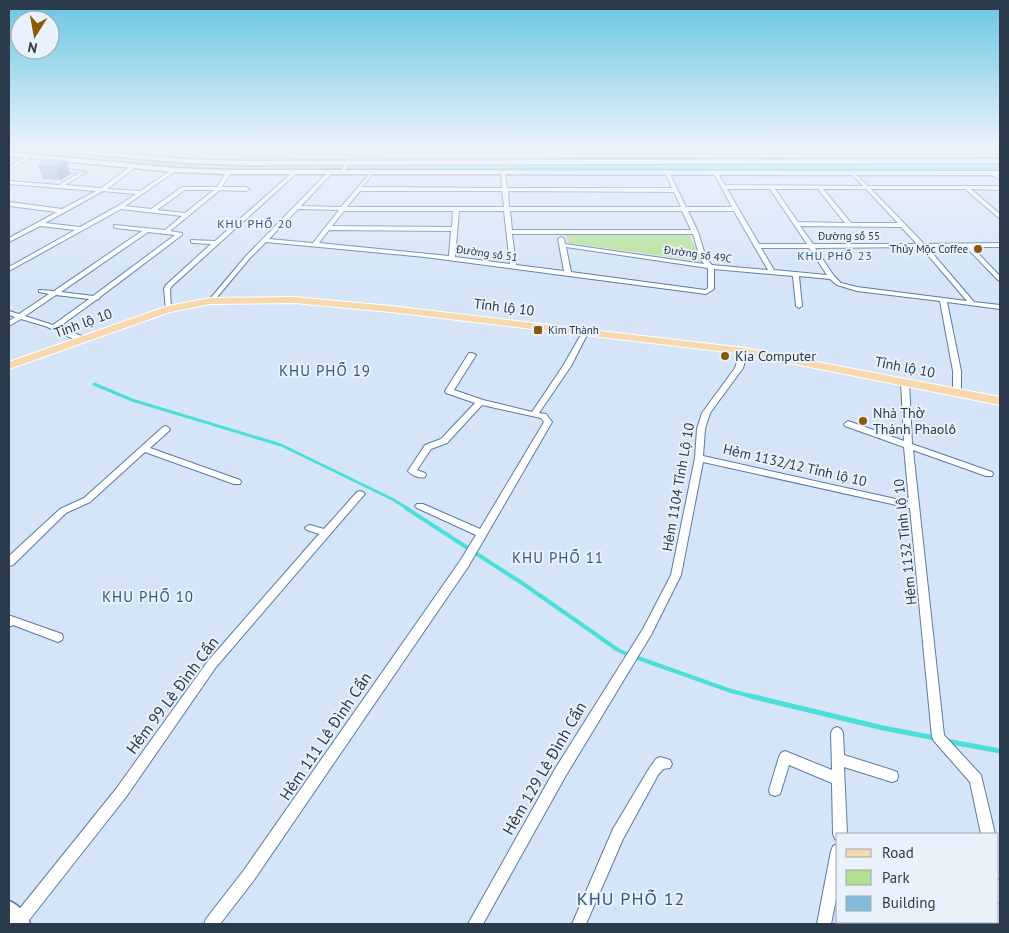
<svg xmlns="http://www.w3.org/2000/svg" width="1009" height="933" viewBox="0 0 1009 933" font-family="'PT Sans',sans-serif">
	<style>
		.green { fill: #b6e091 }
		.water { fill: #4cdfd8 }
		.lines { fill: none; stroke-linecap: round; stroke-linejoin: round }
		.stream-far2 { stroke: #4cdfd8; stroke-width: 3 }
		.stream-far1 { stroke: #4cdfd8; stroke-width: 4 }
		.stream { stroke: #4cdfd8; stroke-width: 5 }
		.street-casing { stroke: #577ca3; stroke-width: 2 }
		.secondary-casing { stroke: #577ca3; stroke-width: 3 }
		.primary-casing { stroke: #fff; stroke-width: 2 }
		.street { fill: #fff; fill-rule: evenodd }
		.secondary { fill: #fff; fill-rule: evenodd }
		.primary { fill: #f9d7ad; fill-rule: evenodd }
		.wall { fill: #70a2bb }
		.shaded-wall { fill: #5b8499 }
		.building { fill: #82bcda; stroke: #5b8499 }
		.poi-dot { fill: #8c5a05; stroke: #e9f1fa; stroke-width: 2 }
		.labels { text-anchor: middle; stroke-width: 4; stroke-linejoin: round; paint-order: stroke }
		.far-street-label { font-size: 11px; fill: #2b3b4c; stroke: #e9f1fa }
		.far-poi-label { font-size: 11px; fill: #2b3b4c; stroke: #e9f1fa; text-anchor: end }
		.far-neighbourhood-label { font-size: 12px; letter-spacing: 1px; fill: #34577c; stroke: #e9f1fa }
		.street-label { font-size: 14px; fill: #2b3b4c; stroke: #e9f1fa }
		.poi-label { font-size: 14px; fill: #2b3b4c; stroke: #e9f1fa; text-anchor: start }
		.neighbourhood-label { font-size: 15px; letter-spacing: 1px; fill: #34577c; stroke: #e9f1fa }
		.near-street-label { font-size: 16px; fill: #2b3b4c; stroke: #e9f1fa }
		.near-neighbourhood-label { font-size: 18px; letter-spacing: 1px; fill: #34577c; stroke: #e9f1fa }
	</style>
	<rect width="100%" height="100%" fill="#d5e5f7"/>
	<g class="green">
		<polygon points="14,150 174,164 221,166 314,165 311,170 172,168 9,153"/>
		<polygon points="565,234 689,234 701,261 569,243"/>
	</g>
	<polygon class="water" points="847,165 1000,166 1000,169 326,170 315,167"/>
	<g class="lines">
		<polyline class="stream-far2" points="94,384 132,400 281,445 394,500 408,509"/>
		<g class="stream-far1">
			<polyline points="406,508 525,585 618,650 629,655"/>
			<polyline points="635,657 731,691 755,697"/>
		</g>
		<g class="stream">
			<polyline points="750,696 883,728 935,738"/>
			<polyline points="946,741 1000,751"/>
		</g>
		<g class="street-casing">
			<g id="street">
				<polygon points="29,155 33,156 9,170 9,167"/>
				<polygon points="353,155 1000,155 1000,157 351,157 351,155"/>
				<polygon points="347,160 351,161 344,173 340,173 340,172"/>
				<path d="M133,165L137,166L107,189L140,191L173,169L177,170L125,206L151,209L182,187H217L227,171H229L231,172L222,187H246L249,189L246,191L220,190L170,231L182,233V235L100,297L99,299L96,300L59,327L84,337V341H78L45,326L21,319L9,326V321L15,317L9,315V311L19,314L49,294L39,292V290L54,291L142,231L116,228L114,227V225L165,230L182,216L121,209L9,271V267L75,230L40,226L9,242V238L57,212L9,206V202L62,209L96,191L9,184V181L59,185L79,173L57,170V169L59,168L86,172L65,185L101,188ZM185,190H214L185,213L157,210ZM103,191L136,194L118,206L80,227L45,223ZM148,232L175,235L93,296L61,292ZM56,295L89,299L53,325L25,316Z"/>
				<polygon points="294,171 298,172 172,286 170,289 171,309 170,310 166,310 164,289 166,285 211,244 193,243 191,242 191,240 215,241"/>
				<path d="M329,171L333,172L301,206L341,207L372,171L374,172L362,187L502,188L501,172L503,171L505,172L507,188H672L665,172L667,171L669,172L686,207H732L713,172L715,171L717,172L725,185L863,186L850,172L852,171L868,186H1000V190L971,189L1000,214V219L965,189H871L924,244L1000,243V247H972L1000,276V281L998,280L966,247H927L974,302L1000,305V309L947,302L961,371V392L957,394L953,392V371L940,301L857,291L837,285L830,279L799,276L802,306L799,308L796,306L793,276L714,269V289L706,294L425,257L266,242L250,258L213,302H209V300L246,256ZM727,189H770L807,244H759ZM775,189H818L845,223L798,222ZM823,189H866L898,223H851ZM360,191H502L504,207H347ZM508,191L674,192L681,207H509ZM298,209L339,210L313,243L269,239ZM344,211H453L452,227L332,226ZM459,211H504L510,264L455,257ZM510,211H682L691,230H512ZM688,211H734L768,270L712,265L706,258L698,232ZM800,226L901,227L917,244H813ZM329,230L451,231L449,256L319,243ZM512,234H693L700,258L704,264L565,244L564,239L561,237L558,239L564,271L516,265ZM566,247L708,268V288L705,290L571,272ZM921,247L967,301L857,287L841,283L834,276L815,248ZM761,248H809L827,275L774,270Z"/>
				<polygon points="990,172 994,172 1000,177 1000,180 990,174"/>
				<path d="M586,329L589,331L571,366L539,413L546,414L552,422L468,567L254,880L220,924H204L206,919L244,870L460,561L476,535L417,508L415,506L417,504H423L480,529L544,422L541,418L482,405L447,443L431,449L417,470L425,473L426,475L425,477C420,479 411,475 408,471L425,445L441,439L475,403L446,393L445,391L469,353H472L476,355L454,390L483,400L532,412L563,366L583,331Z"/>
				<polygon points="741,349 744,349 748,351 743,368 710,413 705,429 703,456 909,502 904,447 845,426 844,424 848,421 851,422 904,441 901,382 905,380 909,382 912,444 992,472 993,474 992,476 986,476 913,450 944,735 981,775 995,834 981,834 970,782 934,741 932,737 910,508 703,462 681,575 651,635 565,777 483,924 468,924 555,769 643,629 671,575 695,458 697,429 702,413 735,368"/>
				<polygon points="166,426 170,429 169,431 150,448 240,480 241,482 240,484 234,484 145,452 90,502 66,513 13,565 9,566 9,556 60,509 84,498 163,427"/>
				<polygon points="360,491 363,492 365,494 363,496 216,667 126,797 26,924 12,924 11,922 13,917 116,789 208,661 319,534 307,530 305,528 307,526 310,525 324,529 357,492"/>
				<polygon points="9,616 11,616 62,634 63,637 62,640 58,642 13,625 9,627"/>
				<polygon points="837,727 841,729 843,733 844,755 892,770 897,772 898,776 897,780 892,782 844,767 847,834 838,834 838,840 835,839 833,834 832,783 789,765 780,794 775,796 770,794 769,790 779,757 781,753 785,751 832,770 831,733 833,729"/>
				<polygon points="660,757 670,760 672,764 670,768 663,769 658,775 623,839 586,924 572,924 613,829 650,767 656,759"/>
				<polygon points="838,844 838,889 831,924 817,924 831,851 833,846"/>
				<polygon points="998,880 1000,881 1000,903 998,902"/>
			</g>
		</g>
		<g class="secondary-casing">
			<g id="secondary">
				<polygon points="77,150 186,159 244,161 1000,159 1000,163 244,165 186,163 75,153 75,151"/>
				<polygon points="9,152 175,168 229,170 1000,171 1000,175 229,174 175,172 9,156"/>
				<path d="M9,901C19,905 27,914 30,924H9Z"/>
			</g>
		</g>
		<g class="primary-casing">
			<polygon id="primary" points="294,297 391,306 744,348 1000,397 1000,405 744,354 391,312 294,303 211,304 170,312 9,369 9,362 168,306 211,298"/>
		</g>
		<use href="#street" class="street"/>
		<use href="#secondary" class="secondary"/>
		<use href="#primary" class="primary"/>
	</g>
	<polygon class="wall" points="49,159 71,174 61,180 43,179 38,166"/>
	<polygon class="shaded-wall" points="66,161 71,174 61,180 56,167"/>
	<polygon class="building" points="49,159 66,161 56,167 38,166"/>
	<linearGradient id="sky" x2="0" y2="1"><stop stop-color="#69c5e2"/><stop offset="0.53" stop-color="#ecf3fb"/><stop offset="1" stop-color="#ecf3fb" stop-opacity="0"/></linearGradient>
	<rect width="1009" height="280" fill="url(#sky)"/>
	<g class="poi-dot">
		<circle cx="978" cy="249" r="5"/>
		<rect x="533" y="325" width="10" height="10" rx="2.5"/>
		<circle cx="725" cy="356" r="5"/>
		<circle cx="863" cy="421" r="5"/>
	</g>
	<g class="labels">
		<g class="far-street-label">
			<text x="849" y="240">Đường số 55</text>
			<text transform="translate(487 253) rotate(8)" y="4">Đường số 51</text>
			<text transform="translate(698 254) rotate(8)" y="4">Đường số 49C</text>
		</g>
		<g class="far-poi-label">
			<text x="968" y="253">Thủy Mộc Coffee</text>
			<text x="548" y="334" text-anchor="start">Kim Thành</text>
		</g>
		<g class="far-neighbourhood-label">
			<text x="255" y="228">KHU PHỐ 20</text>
			<text x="835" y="260">KHU PHỐ 23</text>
		</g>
		<g class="street-label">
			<text transform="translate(504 307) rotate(7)" y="5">Tỉnh lộ 10</text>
			<text transform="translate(83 323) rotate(-20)" y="5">Tỉnh lộ 10</text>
			<text transform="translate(905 367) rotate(11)" y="5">Tỉnh lộ 10</text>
			<text transform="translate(795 465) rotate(13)" y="5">Hẻm 1132/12 Tỉnh lộ 10</text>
			<text transform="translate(678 487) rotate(-80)" y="5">Hẻm 1104 Tỉnh Lộ 10</text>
			<text transform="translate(905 542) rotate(-96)" y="5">Hẻm 1132 Tỉnh lộ 10</text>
		</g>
		<g class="poi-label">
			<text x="735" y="361">Kia Computer</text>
			<text x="873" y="418">Nhà Thờ<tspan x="873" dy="16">Thánh Phaolô</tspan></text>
		</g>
		<g class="neighbourhood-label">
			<text x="325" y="376">KHU PHỐ 19</text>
			<text x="558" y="563">KHU PHỐ 11</text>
			<text x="148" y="602">KHU PHỐ 10</text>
		</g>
		<g class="near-street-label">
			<text transform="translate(172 695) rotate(-53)" y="6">Hẻm 99 Lê Đình Cẩn</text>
			<text transform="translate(325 736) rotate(-56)" y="6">Hẻm 111 Lê Đình Cẩn</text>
			<text transform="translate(544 768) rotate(-60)" y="6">Hẻm 129 Lê Đình Cẩn</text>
		</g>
		<g class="near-neighbourhood-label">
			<text x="631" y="905">KHU PHỐ 12</text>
		</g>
	</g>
	<rect width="1009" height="933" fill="none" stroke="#2b3b4c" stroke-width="20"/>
	<rect x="836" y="833" width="162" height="90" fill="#e9f1fa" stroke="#9da8b4"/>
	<rect x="846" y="849" width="25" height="8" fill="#f9d7ad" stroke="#9da8b4"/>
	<text x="882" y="858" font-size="15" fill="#2b3b4c">Road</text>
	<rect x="846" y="870" width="25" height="15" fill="#b6e091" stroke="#9da8b4"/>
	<text x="882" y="883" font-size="15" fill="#2b3b4c">Park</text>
	<rect x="846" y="896" width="25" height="15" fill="#82bcda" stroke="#9da8b4"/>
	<text x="882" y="908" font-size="15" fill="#2b3b4c">Building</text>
	<g transform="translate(35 35) rotate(191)"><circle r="24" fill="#e9f1fa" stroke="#9da8b4"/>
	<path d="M0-4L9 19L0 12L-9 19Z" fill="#8c5a05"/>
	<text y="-8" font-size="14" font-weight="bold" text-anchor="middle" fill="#2b3b4c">N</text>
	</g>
</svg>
